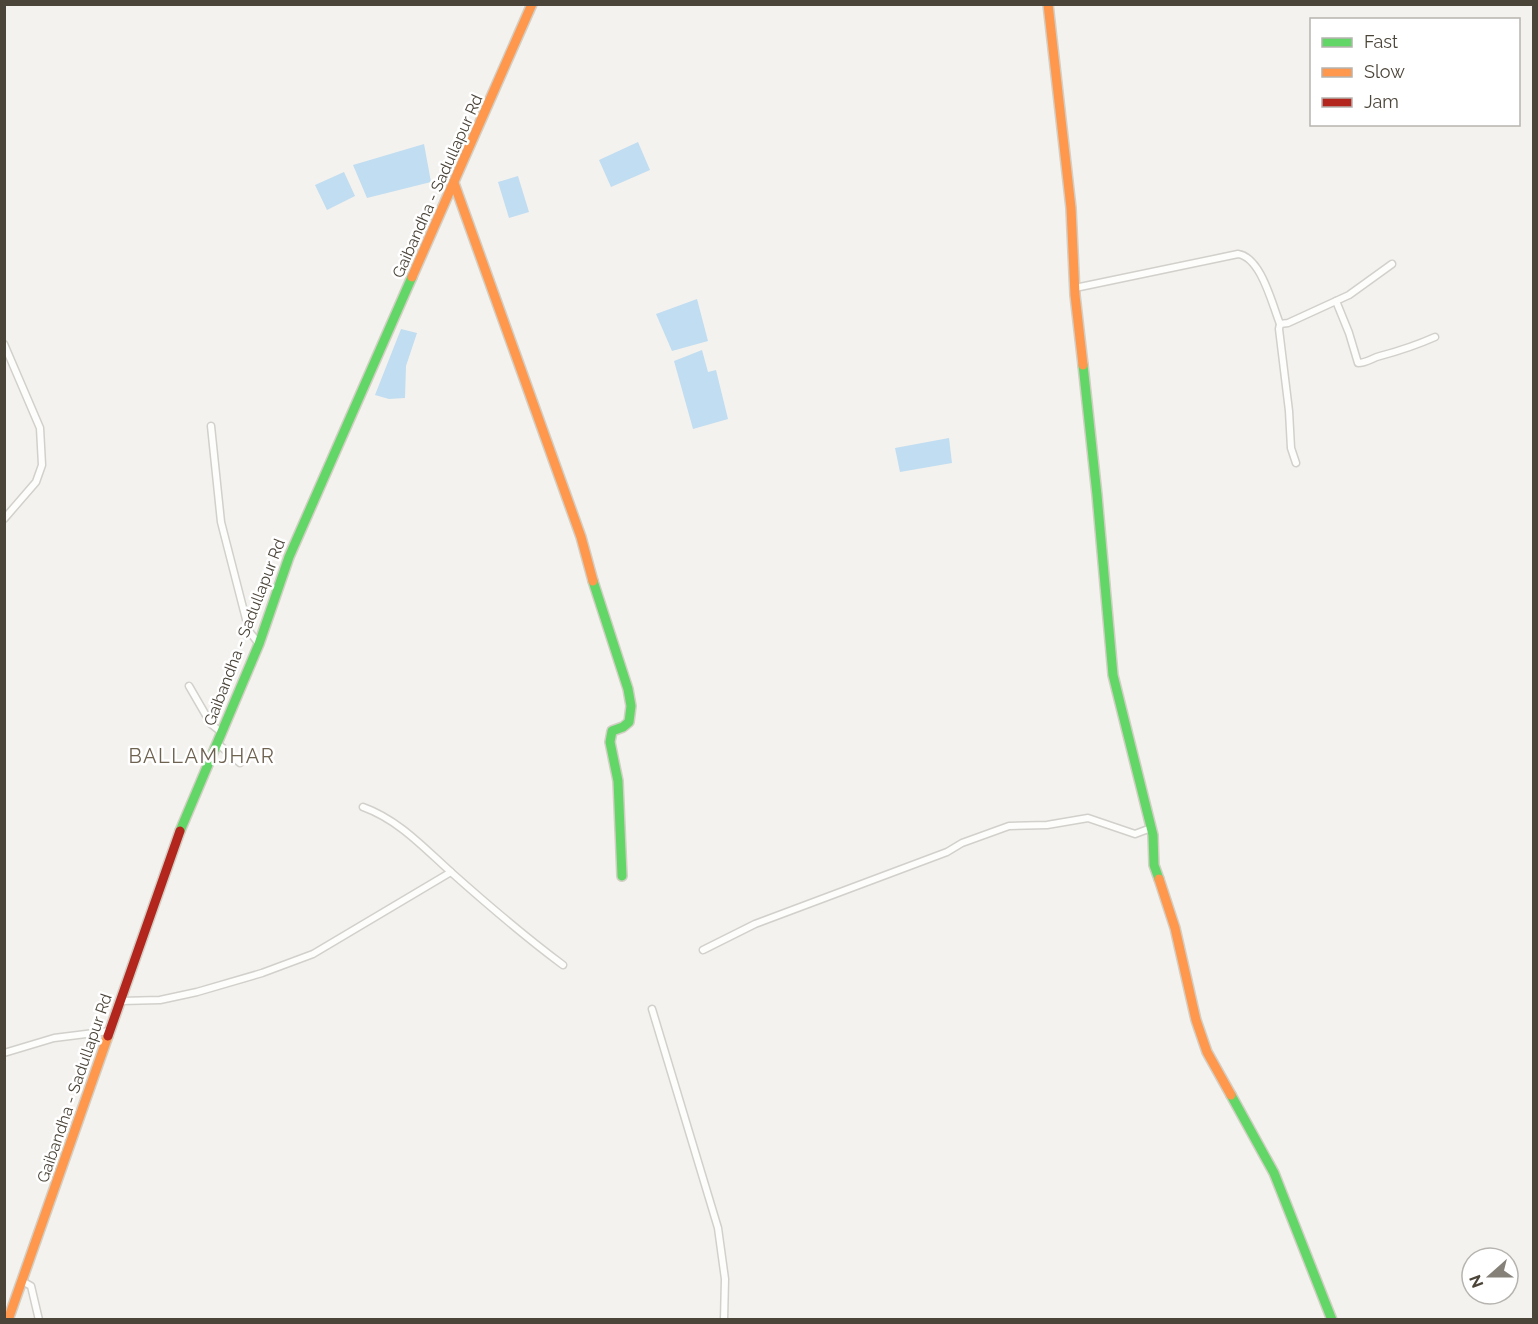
<svg xmlns="http://www.w3.org/2000/svg" width="1538" height="1324" viewBox="0 0 1538 1324" font-family="Raleway,sans-serif">
	<style>
		.water { fill: #c0ddf1 }
		.lines { fill: none; stroke-linecap: round; stroke-linejoin: round }
		.street-casing { stroke: #d2d0cb; stroke-width: 9 }
		.fast-casing { stroke: #d3cfc5; stroke-width: 12 }
		.slow-casing { stroke: #d3cfc5; stroke-width: 12 }
		.jam-casing { stroke: #d3cfc5; stroke-width: 12 }
		.street { stroke: #fdfdfc; stroke-width: 6 }
		.fast { stroke: #63d668; stroke-width: 9 }
		.slow { stroke: #ff974d; stroke-width: 9 }
		.jam { stroke: #b3261e; stroke-width: 9 }
		.labels { text-anchor: middle; stroke-width: 5; stroke-linejoin: round; paint-order: stroke }
		.street-label { font-size: 16px; fill: #4b4439; stroke: #fff }
		.quarter-label { font-size: 20px; letter-spacing: 1.5px; fill: #6e6250; stroke: #fff }
	</style>
	<rect width="100%" height="100%" fill="#f4f2ee"/>
	<g class="water">
		<polygon points="638,142 650,170 611,187 599,160"/>
		<polygon points="424,144 431,182 367,198 353,165"/>
		<polygon points="344,172 355,196 327,210 315,185"/>
		<polygon points="518,176 529,212 509,218 498,182"/>
		<polygon points="697,299 708,341 672,351 656,314"/>
		<polygon points="401,329 417,333 406,366 405,398 389,399 375,395"/>
		<polygon points="702,350 708,372 716,370 728,419 693,429 674,361"/>
		<polygon points="949,438 952,463 900,472 895,448"/>
	</g>
	<g class="lines">
		<g class="street-casing">
			<g id="street">
				<path d="M1075,288L1238,254C1261,257 1272,304 1280,324L1279,329L1289,411L1291,448L1296,463"/>
				<path d="M1336,301L1349,333L1358,363C1367,363 1372,358 1380,356C1399,351 1417,345 1435,337"/>
				<polyline points="1280,324 1288,323 1349,295 1392,264"/>
				<polyline points="4,344 40,428 42,465 36,482 4,519"/>
				<polyline points="211,426 221,522 249,631 259,644"/>
				<polyline points="189,686 211,724 221,732"/>
				<polyline points="217,743 240,763"/>
				<path d="M363,807C399,820 424,848 452,873C488,905 524,936 563,965"/>
				<polyline points="703,950 755,924 947,852 962,843 1009,826 1047,825 1088,818 1135,834 1151,828"/>
				<polyline points="121,1001 160,1000 197,992 262,973 313,954 451,872"/>
				<polyline points="652,1009 718,1228 725,1279 724,1320"/>
				<polyline points="4,1053 54,1038 110,1031"/>
				<polyline points="22,1281 31,1286 39,1320"/>
			</g>
		</g>
		<g class="fast-casing">
			<g id="fast">
				<polyline points="1083,365 1097,495 1113,675 1153,835 1154,865 1159,879"/>
				<polyline points="593,581 628,689 631,706 629,722 623,727 612,731 610,742 618,781 622,876"/>
				<polyline points="180,831 259,644 289,557 412,277"/>
				<polyline points="1231,1095 1274,1173 1332,1320"/>
			</g>
		</g>
		<g class="slow-casing">
			<g id="slow">
				<polyline points="1048,4 1071,208 1075,295 1083,365"/>
				<polyline points="454,183 581,537 593,581"/>
				<polyline points="412,277 532,4"/>
				<polyline points="1159,879 1175,928 1196,1020 1207,1052 1231,1095"/>
				<polyline points="8,1320 108,1036"/>
			</g>
		</g>
		<g class="jam-casing">
			<polyline id="jam" points="108,1036 180,831"/>
		</g>
		<use href="#street" class="street"/>
		<use href="#fast" class="fast"/>
		<use href="#slow" class="slow"/>
		<use href="#jam" class="jam"/>
	</g>
	<g class="labels">
		<g class="street-label">
			<text transform="translate(437 186) rotate(-66)" y="6">Gaibandha - Sadullapur Rd</text>
			<text transform="translate(244 632) rotate(-69)" y="6">Gaibandha - Sadullapur Rd</text>
			<text transform="translate(74 1088) rotate(-71)" y="6">Gaibandha - Sadullapur Rd</text>
		</g>
		<g class="quarter-label">
			<text x="202" y="763">BALLAMJHAR</text>
		</g>
	</g>
	<rect width="1538" height="1324" fill="none" stroke="#4b4439" stroke-width="12"/>
	<rect x="1310" y="18" width="210" height="108" fill="#ffffff" stroke="#b7b4b0" stroke-width="1.5"/>
	<rect x="1322" y="38" width="30" height="9" fill="#63d668" stroke="#b7b4b0" stroke-width="1.5"/>
	<text x="1364" y="48" font-size="18" fill="#4b4439">Fast</text>
	<rect x="1322" y="68" width="30" height="9" fill="#ff974d" stroke="#b7b4b0" stroke-width="1.5"/>
	<text x="1364" y="78" font-size="18" fill="#4b4439">Slow</text>
	<rect x="1322" y="98" width="30" height="9" fill="#b3261e" stroke="#b7b4b0" stroke-width="1.5"/>
	<text x="1364" y="108" font-size="18" fill="#4b4439">Jam</text>
	<g transform="translate(1490 1276) rotate(249)"><circle r="28" fill="#ffffff" stroke="#b7b4b0" stroke-width="1.5"/>
	<path d="M0-4.5L10 22L0 15L-10 22Z" fill="#868178"/>
	<text y="-9" font-size="16" font-weight="bold" text-anchor="middle" fill="#4b4439">N</text>
	</g>
</svg>
